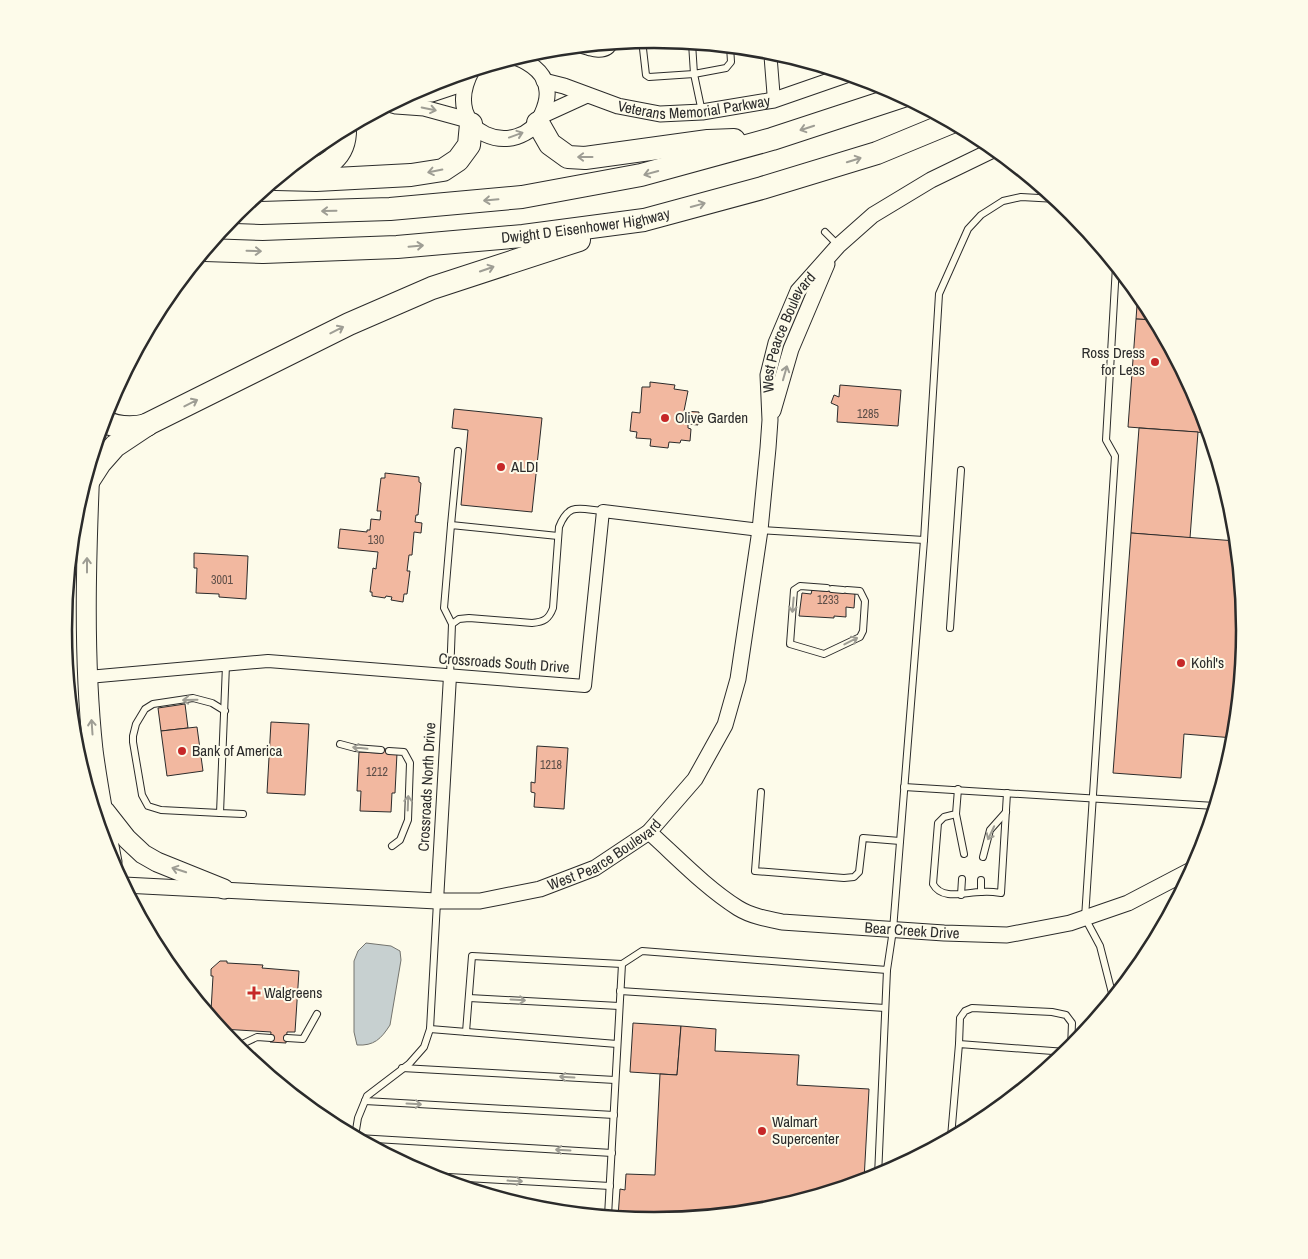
<svg xmlns="http://www.w3.org/2000/svg" width="1308" height="1259" viewBox="0 0 1308 1259" font-family="'Archivo Narrow',sans-serif">
	<style>
		.water { fill: #c7d0d0; stroke: #74746e }
		.building { fill: #f2b8a0; stroke: #2b2b2b }
		.lines { fill: none; stroke-linecap: round; stroke-linejoin: round }
		.service-casing { stroke: #2b2b2b; stroke-width: 8 }
		.minor-casing { stroke: #2b2b2b; stroke-width: 14 }
		.tertiary-casing { stroke: #2b2b2b; stroke-width: 17 }
		.primary-casing { stroke: #2b2b2b; stroke-width: 21 }
		.motorway-casing { stroke: #2b2b2b; stroke-width: 24 }
		.service { stroke: #fdfbea; stroke-width: 6 }
		.minor { stroke: #fdfbea; stroke-width: 12 }
		.tertiary { stroke: #fdfbea; stroke-width: 15 }
		.primary { stroke: #fdfbea; stroke-width: 19 }
		.motorway { stroke: #fdfbea; stroke-width: 22 }
		.oneway { stroke: #9e9d94 }
		.poi-dot { fill: #c62828; stroke: #fdfbea; stroke-width: 2 }
		.labels { text-anchor: middle; stroke-width: 4; stroke-linejoin: round; paint-order: stroke }
		.number-label { font-size: 12px; fill: #5d4e48 }
		.street-label { font-size: 15px; fill: #2b2b2b; stroke: #fdfbea }
		.poi-label { font-size: 15px; fill: #2b2b2b; stroke: #fdfbea; text-anchor: start }
		.rim { fill: none; stroke: #2b2b2b; stroke-width: 2.5 }
	</style>
	<rect width="100%" height="100%" fill="#fdfbea"/>
	<path class="water" d="M366,943L391,946L400,951L401,960L390,1025C381,1039 374,1046 357,1045L354,1032V961L358,951Z"/>
	<g class="building">
		<polygon points="1138,292 1145,302 1155,320 1136,319"/>
		<polygon points="1136,319 1155,320 1200,404 1209,433 1128,427"/>
		<polygon points="650,382 675,385 674,389 688,391 684,411 699,412 698,425 688,424 688,428 691,429 690,441 681,440 680,443 669,442 668,448 650,446 651,439 636,438 637,432 630,431 632,412 640,413 642,387 650,387"/>
		<polygon points="840,385 901,390 898,426 837,422 838,406 831,403 834,395 839,397"/>
		<polygon points="454,409 542,418 532,512 461,505 468,430 452,428"/>
		<polygon points="1139,428 1198,432 1190,538 1131,533"/>
		<polygon points="385,473 419,477 419,482 421,483 418,515 416,515 415,522 422,523 421,533 414,532 412,555 409,555 407,571 410,571 407,594 404,594 403,602 391,600 392,597 386,596 385,598 372,596 372,592 370,592 373,568 376,569 378,552 338,548 340,529 367,532 367,530 370,530 371,519 380,520 381,511 377,511 381,478 385,478"/>
		<polygon points="1131,533 1236,541 1245,630 1234,738 1184,734 1181,778 1113,773"/>
		<polygon points="194,553 248,556 246,599 219,597 219,594 196,593 197,568 194,568"/>
		<polygon points="827,587 855,594 854,608 846,607 846,617 834,616 834,618 799,616 802,593 811,594 812,590 825,591"/>
		<polygon points="185,704 188,728 161,731 158,708"/>
		<polygon points="271,722 309,724 305,795 267,793"/>
		<polygon points="197,727 203,771 167,776 161,731"/>
		<polygon points="537,746 568,748 564,809 534,807 535,793 531,792 531,782 535,783"/>
		<polygon points="381,749 389,749 397,753 395,793 392,793 391,812 360,811 361,791 357,791 359,752 380,753"/>
		<polygon points="220,961 227,961 227,963 263,965 262,968 299,971 295,1032 287,1032 286,1043 270,1042 271,1032 222,1029 213,1019 213,1011 211,1011 213,976 211,976 211,969"/>
		<polygon points="633,1023 681,1026 677,1075 630,1072"/>
		<polygon points="681,1026 716,1029 715,1051 799,1055 797,1085 869,1089 864,1180 769,1209 654,1220 618,1217 620,1189 625,1190 626,1174 655,1175 660,1074 677,1075"/>
	</g>
	<g class="lines">
		<g class="service-casing">
			<g id="service">
				<polyline points="642,40 646,75 649,77 694,74 702,112"/>
				<polyline points="692,43 694,74 726,68 731,62 730,46"/>
				<path d="M573,47C587,52 608,61 615,43"/>
				<polyline points="589,52 595,49 598,44"/>
				<polyline points="825,232 838,245"/>
				<polyline points="451,525 458,451"/>
				<polyline points="760,530 924,540"/>
				<polyline points="827,588 800,586 794,590 790,644 824,654 860,637 863,631 865,601 860,591 847,590"/>
				<polyline points="832,589 843,590"/>
				<polyline points="452,624 444,608 451,525 558,536"/>
				<polyline points="950,628 961,470"/>
				<polyline points="226,665 220,813 243,814"/>
				<path d="M450,676L452,624L459,619L469,618L532,623C544,622 549,619 553,608L559,527C569,502 579,509 603,511"/>
				<polyline points="340,744 355,748 381,750"/>
				<polyline points="389,751 404,752 410,763 408,820 400,840 392,846"/>
				<polyline points="904,787 1215,806"/>
				<path d="M958,789L956,814L944,817L938,823L933,884C942,901 966,892 981,892C988,891 995,892 1001,893L1007,793"/>
				<polyline points="761,792 755,871 844,878 854,877 859,872 863,838 900,841"/>
				<polyline points="220,813 161,810 148,806 142,795 133,742 133,736 136,724 145,709 153,704 193,698 212,703 225,711"/>
				<polyline points="956,814 964,854"/>
				<polyline points="983,857 990,830 1006,812"/>
				<polyline points="981,892 981,880"/>
				<polyline points="961,895 962,879"/>
				<polyline points="620,991 885,1008"/>
				<polyline points="1113,997 1100,946 1085,918 1115,456 1106,440 1116,266"/>
				<polyline points="469,998 619,1006"/>
				<polyline points="430,1029 617,1044"/>
				<polyline points="466,1032 472,956 622,964"/>
				<polyline points="287,1038 303,1039 317,1014"/>
				<polyline points="959,1044 960,1018 965,1011 972,1008 1052,1012 1066,1015 1072,1023 1071,1048"/>
				<polyline points="236,1047 257,1037 271,1038"/>
				<polyline points="402,1068 615,1080"/>
				<polyline points="365,1101 614,1115"/>
				<polyline points="355,1136 358,1118 367,1096 409,1064 424,1047 430,1029 437,902"/>
				<polyline points="951,1137 959,1044 1066,1052"/>
				<polyline points="358,1138 612,1153"/>
				<polyline points="431,1176 610,1186"/>
				<polyline points="878,1176 887,970"/>
				<polyline points="608,1216 622,964 642,951 887,970 893,930 924,540 939,294 968,229 981,215 1003,201 1021,197 1057,199"/>
			</g>
		</g>
		<g class="minor-casing">
			<g id="minor">
				<polyline points="770,50 774,100"/>
				<polyline points="88,677 268,661 585,686 603,511 760,530"/>
				<polyline points="437,901 450,676"/>
			</g>
		</g>
		<g class="tertiary-casing">
			<g id="tertiary">
				<path d="M472,70C437,135 520,162 542,114C545,107 548,99 547,91C546,73 531,63 515,57"/>
				<path id="s1" d="M544,81L564,86L618,106L660,114L702,112L774,100L849,74"/>
				<polyline points="406,95 432,94 465,83"/>
				<polyline points="389,104 396,106 424,108 468,120"/>
				<polyline points="541,116 587,95"/>
				<polyline points="773,411 791,349 827,264"/>
				<path id="s2" d="M649,832C678,858 705,887 738,908C751,916 767,919 782,922L944,933L1007,935L1070,923L1128,903L1193,869"/>
				<path id="s3" d="M124,885L437,901H480L540,889L595,868L649,832L695,779L725,725L738,679L760,530L768,448L770,420L768,375L776,343L798,291L838,246L873,215L931,180L995,149"/>
			</g>
		</g>
		<g class="primary-casing">
			<g id="primary">
				<path d="M90,466C86,560 83,657 93,750C98,788 105,825 112,862"/>
				<polyline points="105,811 127,839 143,854 157,862 224,889"/>
			</g>
		</g>
		<g class="motorway-casing">
			<g id="motorway">
				<polyline points="538,123 550,144 568,157 585,158 708,141 734,140"/>
				<path d="M300,173C326,169 346,157 345,128"/>
				<polyline points="276,179 316,180 411,175 443,170 458,160 469,145 471,124"/>
				<polyline points="236,212 261,213 390,209 522,197 641,175 772,139 903,96"/>
				<path id="s4" d="M205,250L263,252L397,247L523,236L644,220L762,188L877,153L952,122"/>
				<path d="M103,421C117,428 132,429 147,425"/>
				<polyline points="89,480 100,463 115,446 148,424 349,324 432,288 579,240"/>
			</g>
		</g>
		<use href="#service" class="service"/>
		<use href="#minor" class="minor"/>
		<use href="#tertiary" class="tertiary"/>
		<use href="#primary" class="primary"/>
		<use href="#motorway" class="motorway"/>
	</g>
	<defs><path id="oneway-shaft" d="M-6 0H5M1.5-3L5.5 0L1.5 3" fill="none" stroke-width="1.6" stroke-linecap="round" stroke-linejoin="round" transform="scale(1.25)"/></defs>
	<g class="oneway">
		<use href="#oneway-shaft" transform="translate(429 109) rotate(12)"/>
		<use href="#oneway-shaft" transform="translate(807 128) rotate(162)"/>
		<use href="#oneway-shaft" transform="translate(516 135) rotate(-20)"/>
		<use href="#oneway-shaft" transform="translate(585 157) rotate(180)"/>
		<use href="#oneway-shaft" transform="translate(854 160) rotate(-17)"/>
		<use href="#oneway-shaft" transform="translate(435 171) rotate(169)"/>
		<use href="#oneway-shaft" transform="translate(651 173) rotate(165)"/>
		<use href="#oneway-shaft" transform="translate(491 200) rotate(175)"/>
		<use href="#oneway-shaft" transform="translate(698 205) rotate(-15)"/>
		<use href="#oneway-shaft" transform="translate(329 211) rotate(179)"/>
		<use href="#oneway-shaft" transform="translate(416 246) rotate(-5)"/>
		<use href="#oneway-shaft" transform="translate(254 251) rotate(2)"/>
		<use href="#oneway-shaft" transform="translate(487 269) rotate(-19)"/>
		<use href="#oneway-shaft" transform="translate(337 330) rotate(-27)"/>
		<use href="#oneway-shaft" transform="translate(785 373) rotate(-74)"/>
		<use href="#oneway-shaft" transform="translate(191 403) rotate(-27)"/>
		<use href="#oneway-shaft" transform="translate(87 565) rotate(-90)"/>
		<use href="#oneway-shaft" transform="translate(793 605) rotate(95)"/>
		<use href="#oneway-shaft" transform="translate(851 641) rotate(-27)"/>
		<use href="#oneway-shaft" transform="translate(190 700) rotate(179)"/>
		<use href="#oneway-shaft" transform="translate(92 727) rotate(-94)"/>
		<use href="#oneway-shaft" transform="translate(360 748) rotate(-174)"/>
		<use href="#oneway-shaft" transform="translate(408 803) rotate(-88)"/>
		<use href="#oneway-shaft" transform="translate(991 833) rotate(115)"/>
		<use href="#oneway-shaft" transform="translate(179 870) rotate(-162)"/>
		<use href="#oneway-shaft" transform="translate(518 1000) rotate(3)"/>
		<use href="#oneway-shaft" transform="translate(567 1077) rotate(-177)"/>
		<use href="#oneway-shaft" transform="translate(414 1104) rotate(3)"/>
		<use href="#oneway-shaft" transform="translate(563 1150) rotate(-177)"/>
		<use href="#oneway-shaft" transform="translate(515 1181) rotate(3)"/>
	</g>
	<g class="poi-dot">
		<circle cx="1155" cy="362" r="5"/>
		<circle cx="665" cy="418" r="5"/>
		<circle cx="501" cy="467" r="5"/>
		<circle cx="1181" cy="663" r="5"/>
		<circle cx="182" cy="751" r="5"/>
		<path d="M251.5 985.5h5v5h5v5h-5v5h-5v-5h-5v-5h5z"/>
		<circle cx="762" cy="1131" r="5"/>
	</g>
	<g class="labels">
		<g class="number-label">
			<text x="868" y="418">1285</text>
			<text x="376" y="544">130</text>
			<text x="222" y="584">3001</text>
			<text x="828" y="604">1233</text>
			<text x="551" y="769">1218</text>
			<text x="377" y="776">1212</text>
		</g>
		<g class="street-label">
			<text dy="5" stroke="none"><textPath href="#s1" startOffset="155">Veterans Memorial Parkway</textPath></text>
			<text dy="5" stroke="none"><textPath href="#s4" startOffset="382">Dwight D Eisenhower Highway</textPath></text>
			<text dy="5" stroke="none"><textPath href="#s3" startOffset="1074">West Pearce Boulevard</textPath></text>
			<text transform="translate(504 663) rotate(4)" y="5">Crossroads South Drive</text>
			<text transform="translate(427 787) rotate(-87)" y="5">Crossroads North Drive</text>
			<text dy="5" stroke="none"><textPath href="#s3" startOffset="491">West Pearce Boulevard</textPath></text>
			<text dy="5" stroke="none"><textPath href="#s2" startOffset="294">Bear Creek Drive</textPath></text>
		</g>
		<g class="poi-label">
			<text x="1145" y="358" text-anchor="end">Ross Dress<tspan x="1145" dy="17">for Less</tspan></text>
			<text x="675" y="423">Olive Garden</text>
			<text x="511" y="472">ALDI</text>
			<text x="1191" y="668">Kohl's</text>
			<text x="192" y="756">Bank of America</text>
			<text x="264" y="998">Walgreens</text>
			<text x="772" y="1127">Walmart<tspan x="772" dy="17">Supercenter</tspan></text>
		</g>
	</g>
	<path d="M0 0H1308V1259H0ZM72 630a582 582 0 1 1 1164 0a582 582 0 1 1-1164 0Z" fill="#fdfbea" fill-rule="evenodd"/>
	<path class="rim" d="M72 630a582 582 0 1 1 1164 0a582 582 0 1 1-1164 0Z"/>
</svg>
